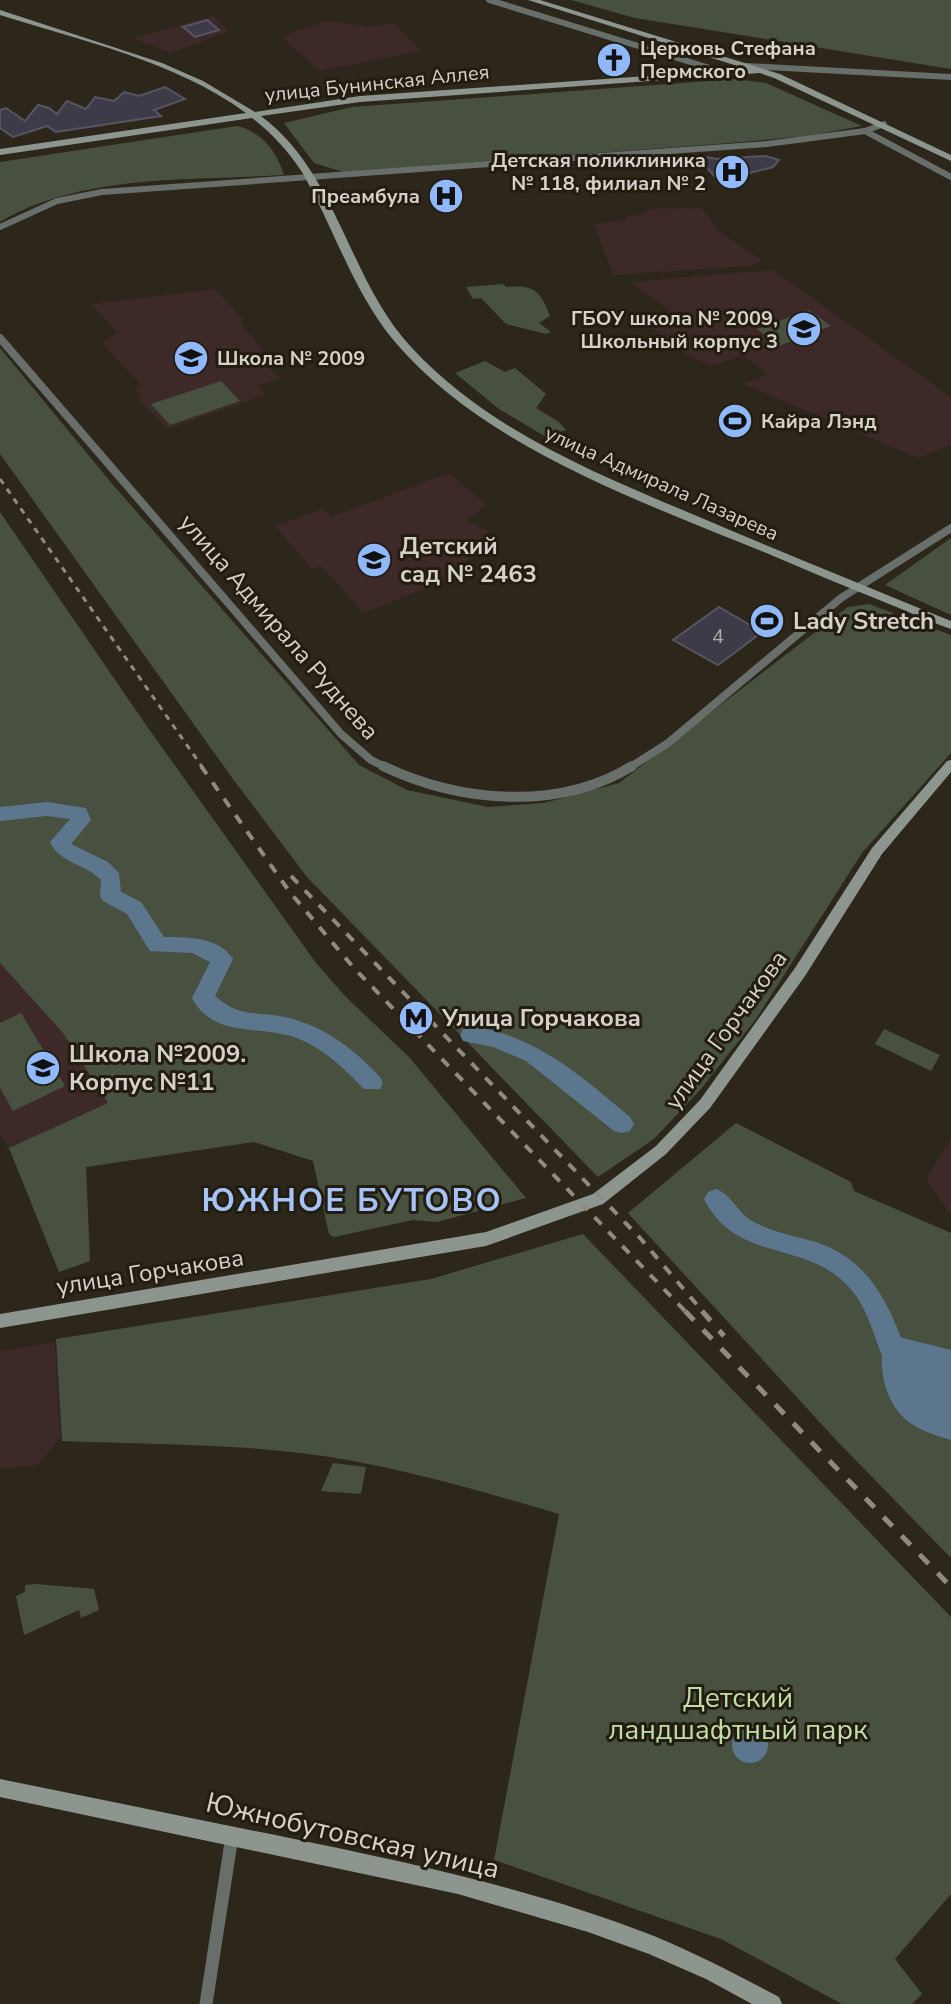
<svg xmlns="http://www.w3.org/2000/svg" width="951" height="2004" viewBox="0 0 951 2004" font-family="'Nunito Sans',sans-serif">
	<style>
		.education { fill: #3d2927 }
		.green { fill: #485140 }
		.water { fill: #5c768d }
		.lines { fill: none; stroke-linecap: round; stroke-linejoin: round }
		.river { fill: #5c768d; fill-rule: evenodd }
		.building { fill: #3e3b49; stroke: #575463; stroke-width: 2 }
		.street-far3 { stroke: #686e69; stroke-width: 6 }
		.street-far2 { stroke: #686e69; stroke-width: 8 }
		.street-far1 { stroke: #686e69; stroke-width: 10 }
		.street { stroke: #686e69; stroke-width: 13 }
		.secondary { fill: #8c968e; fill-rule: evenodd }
		.rail-far2 { stroke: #908b81; stroke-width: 3; stroke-dasharray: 6 6; stroke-linecap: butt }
		.rail-far1 { stroke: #908b81; stroke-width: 4; stroke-dasharray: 10 10; stroke-linecap: butt }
		.rail { stroke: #908b81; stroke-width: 5; stroke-dasharray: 13 13; stroke-linecap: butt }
		.labels { text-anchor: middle; stroke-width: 6; stroke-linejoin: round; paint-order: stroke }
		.far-poi-label { font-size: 20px; font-weight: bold; fill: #d5d1c9; stroke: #231d11; text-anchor: start }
		.far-street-label { font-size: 20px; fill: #d5d1c9; stroke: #231d11 }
		.number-label { font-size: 20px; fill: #afaca9 }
		.poi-label { font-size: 24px; font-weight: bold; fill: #d5d1c9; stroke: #231d11; text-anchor: start }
		.street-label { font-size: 24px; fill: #d5d1c9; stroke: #231d11 }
		.near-park-label { font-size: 28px; fill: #c0dda8; stroke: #231d11 }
		.near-street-label { font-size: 28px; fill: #d5d1c9; stroke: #231d11 }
		.district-label { font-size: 32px; font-weight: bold; letter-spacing: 2px; fill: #a5c3f6; stroke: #231d11 }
	</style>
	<rect width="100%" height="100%" fill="#2c271a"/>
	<g class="education">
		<polygon points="213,16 229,31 171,53 133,38"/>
		<polygon points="327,21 367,26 394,24 421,51 320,71 284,39 291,32"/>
		<polygon points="701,208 720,232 763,261 749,266 613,275 594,224 627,220 626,217 647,213 646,209"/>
		<polygon points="773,270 951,397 951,445 918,458 743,384 768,374 742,355 713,366 687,355 645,322 670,311 631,282"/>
		<polygon points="215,289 243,319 241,323 268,357 261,360 281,379 259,385 265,395 168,429 137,398 141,396 135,388 141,385 102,343 117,332 91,304"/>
		<polygon points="449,473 487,505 466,521 489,531 469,549 475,553 449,579 364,613 321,566 312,569 275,526 323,509 331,517"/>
		<polygon points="0,963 63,1033 108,1103 9,1148 0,1133"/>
		<polygon points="951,1139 951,1215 926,1179"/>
		<polygon points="55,1342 60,1438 38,1465 0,1469 0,1351"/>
	</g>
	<g class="green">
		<polygon points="571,0 951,0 951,69 635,18"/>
		<polygon points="736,79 766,83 862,126 807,136 730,143 343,172 314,163 284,123 352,107"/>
		<path d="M237,126C261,131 277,152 284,175C192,181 82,173 0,222V162Z"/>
		<path d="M504,284L506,287C534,285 540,290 550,316L539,323L551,332L546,334L506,324L481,298L473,299L466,287Z"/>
		<polygon points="809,310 831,326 779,346 757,329"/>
		<polygon points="0,348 114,486 359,765 407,790 488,807 544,803 619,783 848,607 869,604 951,635 951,753 862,853 756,1019 701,1089 654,1139 598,1177 307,877 233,779 0,454"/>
		<polygon points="485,361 505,372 515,368 546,394 536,408 559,422 566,430 546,437 499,409 455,373"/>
		<polygon points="221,381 240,401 170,425 151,404"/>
		<polygon points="0,512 146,725 316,963 345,996 409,1057 526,1198 437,1222 413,1220 334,1237 329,1234 313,1161 254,1142 86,1167 90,1261 59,1272 9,1148 108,1103 63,1033 0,963"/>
		<polygon points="951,538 951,615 885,585"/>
		<polygon points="21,1013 65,1086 13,1111 0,1088 0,1023"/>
		<polygon points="884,1029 940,1055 931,1071 875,1044"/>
		<polygon points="736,1123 851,1182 854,1191 951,1233 951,1558 837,1441 628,1213"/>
		<path d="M583,1234L951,1617V1894L895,1959L922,1994L912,2004H842L721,1939L494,1860L559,1514C491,1494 423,1474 353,1461C259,1443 158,1445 62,1441L56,1339L431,1279Z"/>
		<polygon points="333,1463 366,1467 361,1494 321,1491"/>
		<polygon points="35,1584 94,1589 99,1610 81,1618 79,1610 24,1635 16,1596 25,1592 25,1585"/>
	</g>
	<g class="water">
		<path d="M887,1334L951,1350V1440C935,1435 917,1430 904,1418C883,1398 876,1360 887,1334Z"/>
		<circle cx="750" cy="1745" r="18"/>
	</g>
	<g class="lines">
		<g class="river">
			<path d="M47,802L86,808L91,820L71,844L108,862L119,873L121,892L141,902L164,937C186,937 220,937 233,959L215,996C240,1018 255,1011 285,1017C324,1026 353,1048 380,1077L383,1083L380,1089H364C344,1068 322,1047 294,1037C258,1025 213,1038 192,998L210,962L192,953L150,951L127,914L103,901L100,896L101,880C86,864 59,863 50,842L70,819L47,816L0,821V807Z"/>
			<path d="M471,1026C537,1036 581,1076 630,1117L634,1124L630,1131L622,1133L614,1131L526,1061L493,1047L463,1041L460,1035L463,1029Z"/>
			<path d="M716,1189C731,1194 737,1212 752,1221C771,1232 795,1236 816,1242C873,1261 891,1309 910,1362L906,1370L897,1373L888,1370C874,1340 869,1305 844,1282C800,1241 735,1261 704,1199L708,1192Z"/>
		</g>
	</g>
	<g class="building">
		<polygon points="207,20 219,30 195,37 183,27"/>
		<polygon points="165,87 185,99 154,110 161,116 56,132 47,126 13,137 0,128 0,110 6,108 25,121 38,105 49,108 57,114 67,101 86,109 95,97 114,101 124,92 139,96"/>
		<polygon points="695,155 717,159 766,156 779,160 773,167 719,181"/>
		<polygon points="719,607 762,632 718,665 673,640"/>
	</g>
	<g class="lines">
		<g class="street-far3">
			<polyline points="489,0 726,73"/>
			<polyline points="746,66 951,77"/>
			<polyline points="865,131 951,177"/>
			<polyline points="0,227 57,201 102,192 767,144 865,131 884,124"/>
		</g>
		<g class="street-far2">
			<polyline points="0,338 341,734 371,760 387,768"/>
			<polyline points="629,768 668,743 841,598 951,528"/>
		</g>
		<path class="street-far1" d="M383,766C458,802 558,812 632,766"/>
		<polyline class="street" points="206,2004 232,1836"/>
		<g class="secondary">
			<path d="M528,0H540L780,74L951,155V161L774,78L760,73L360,102L261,116C338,173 348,280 412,348C490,432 600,475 704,519C786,554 868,587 951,621V629C930,622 909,612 889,604C850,588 810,572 771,555C645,503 485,448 395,342C353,292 334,228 302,172C288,151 272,133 252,118L0,155V149L246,113C175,61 82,41 0,15V10L162,63L203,81L255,112L360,96L747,69Z"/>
			<polygon points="951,760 951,772 882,854 805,976 710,1108 666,1154 603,1204 486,1246 0,1328 0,1314 486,1232 593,1194 656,1146 700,1100 795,968 872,848 947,761"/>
			<path d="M0,1779C95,1798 190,1818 285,1837C410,1863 535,1889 654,1936C697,1954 738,1975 779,1997L782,2004H752L706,1979L649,1954L588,1932L458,1894L0,1797Z"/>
		</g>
		<polyline class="rail-far2" points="0,479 203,768"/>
		<g class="rail-far1">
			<polyline points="201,766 289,891 353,967 687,1313"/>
			<polyline points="291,876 641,1239 704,1313"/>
		</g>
		<g class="rail">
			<polyline points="685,1311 951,1587"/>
			<polyline points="702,1311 724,1336"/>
		</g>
	</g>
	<defs>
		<g id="church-disc" transform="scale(1.8)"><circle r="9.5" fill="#90b8fd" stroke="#231d11"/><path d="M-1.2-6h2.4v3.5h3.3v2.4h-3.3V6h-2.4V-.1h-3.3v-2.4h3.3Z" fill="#111"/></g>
		<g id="hospital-disc" transform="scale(1.8)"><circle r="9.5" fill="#90b8fd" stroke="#231d11"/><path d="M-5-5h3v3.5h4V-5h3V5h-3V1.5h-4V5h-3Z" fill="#111"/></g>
		<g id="school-disc" transform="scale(1.8)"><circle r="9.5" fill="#90b8fd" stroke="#231d11"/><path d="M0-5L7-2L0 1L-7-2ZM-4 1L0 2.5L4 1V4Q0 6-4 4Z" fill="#111"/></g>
		<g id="stadium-disc" transform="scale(1.8)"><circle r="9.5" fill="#90b8fd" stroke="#231d11"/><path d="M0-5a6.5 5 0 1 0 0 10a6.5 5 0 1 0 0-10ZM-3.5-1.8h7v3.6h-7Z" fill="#111"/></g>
		<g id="metro-disc" transform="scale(1.8)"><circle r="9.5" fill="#90b8fd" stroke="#231d11"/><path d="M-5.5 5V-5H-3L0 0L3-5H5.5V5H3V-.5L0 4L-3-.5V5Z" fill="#111"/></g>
	</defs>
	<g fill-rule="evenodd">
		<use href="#church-disc" x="614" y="60"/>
		<use href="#hospital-disc" x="732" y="172"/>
		<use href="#hospital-disc" x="446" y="196"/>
		<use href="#school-disc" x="804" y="329"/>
		<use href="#school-disc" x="191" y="358"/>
		<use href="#stadium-disc" x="735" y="421"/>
		<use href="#school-disc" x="374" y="560"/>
		<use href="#stadium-disc" x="767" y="621"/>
		<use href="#metro-disc" x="416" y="1018"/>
		<use href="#school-disc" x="43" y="1068"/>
	</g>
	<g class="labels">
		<g class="far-poi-label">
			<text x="640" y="55">Церковь Стефана<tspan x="640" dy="23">Пермского</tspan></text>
			<text x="706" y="167" text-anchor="end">Детская поликлиника<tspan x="706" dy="23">№ 118, филиал № 2</tspan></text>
			<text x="420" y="203" text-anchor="end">Преамбула</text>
			<text x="778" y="325" text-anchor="end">ГБОУ школа № 2009,<tspan x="778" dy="23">Школьный корпус 3</tspan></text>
			<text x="217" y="365">Школа № 2009</text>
			<text x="761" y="428">Кайра Лэнд</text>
		</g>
		<g class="far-street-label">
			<text transform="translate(377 83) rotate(-6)" y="7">улица Бунинская Аллея</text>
			<text transform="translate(662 483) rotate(24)" y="7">улица Адмирала Лазарева</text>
		</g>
		<g class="number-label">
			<text x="718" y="643">4</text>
		</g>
		<g class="poi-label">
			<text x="400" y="554">Детский<tspan x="400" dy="28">сад № 2463</tspan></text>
			<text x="793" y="629">Lady Stretch</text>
			<text x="442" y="1026">Улица Горчакова</text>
			<text x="69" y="1062">Школа №2009.<tspan x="69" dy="28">Корпус №11</tspan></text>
		</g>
		<g class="street-label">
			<text transform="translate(279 627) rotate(49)" y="8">улица Адмирала Руднева</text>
			<text transform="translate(726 1030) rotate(-54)" y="8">улица Горчакова</text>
			<text transform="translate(150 1272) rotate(-9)" y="8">улица Горчакова</text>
		</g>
		<g class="near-park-label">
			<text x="738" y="1707">Детский<tspan x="738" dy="32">ландшафтный парк</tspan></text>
		</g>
		<g class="near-street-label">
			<text transform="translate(353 1835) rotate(13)" y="10">Южнобутовская улица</text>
		</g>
		<g class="district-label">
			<text x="352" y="1211">ЮЖНОЕ БУТОВО</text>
		</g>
	</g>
</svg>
